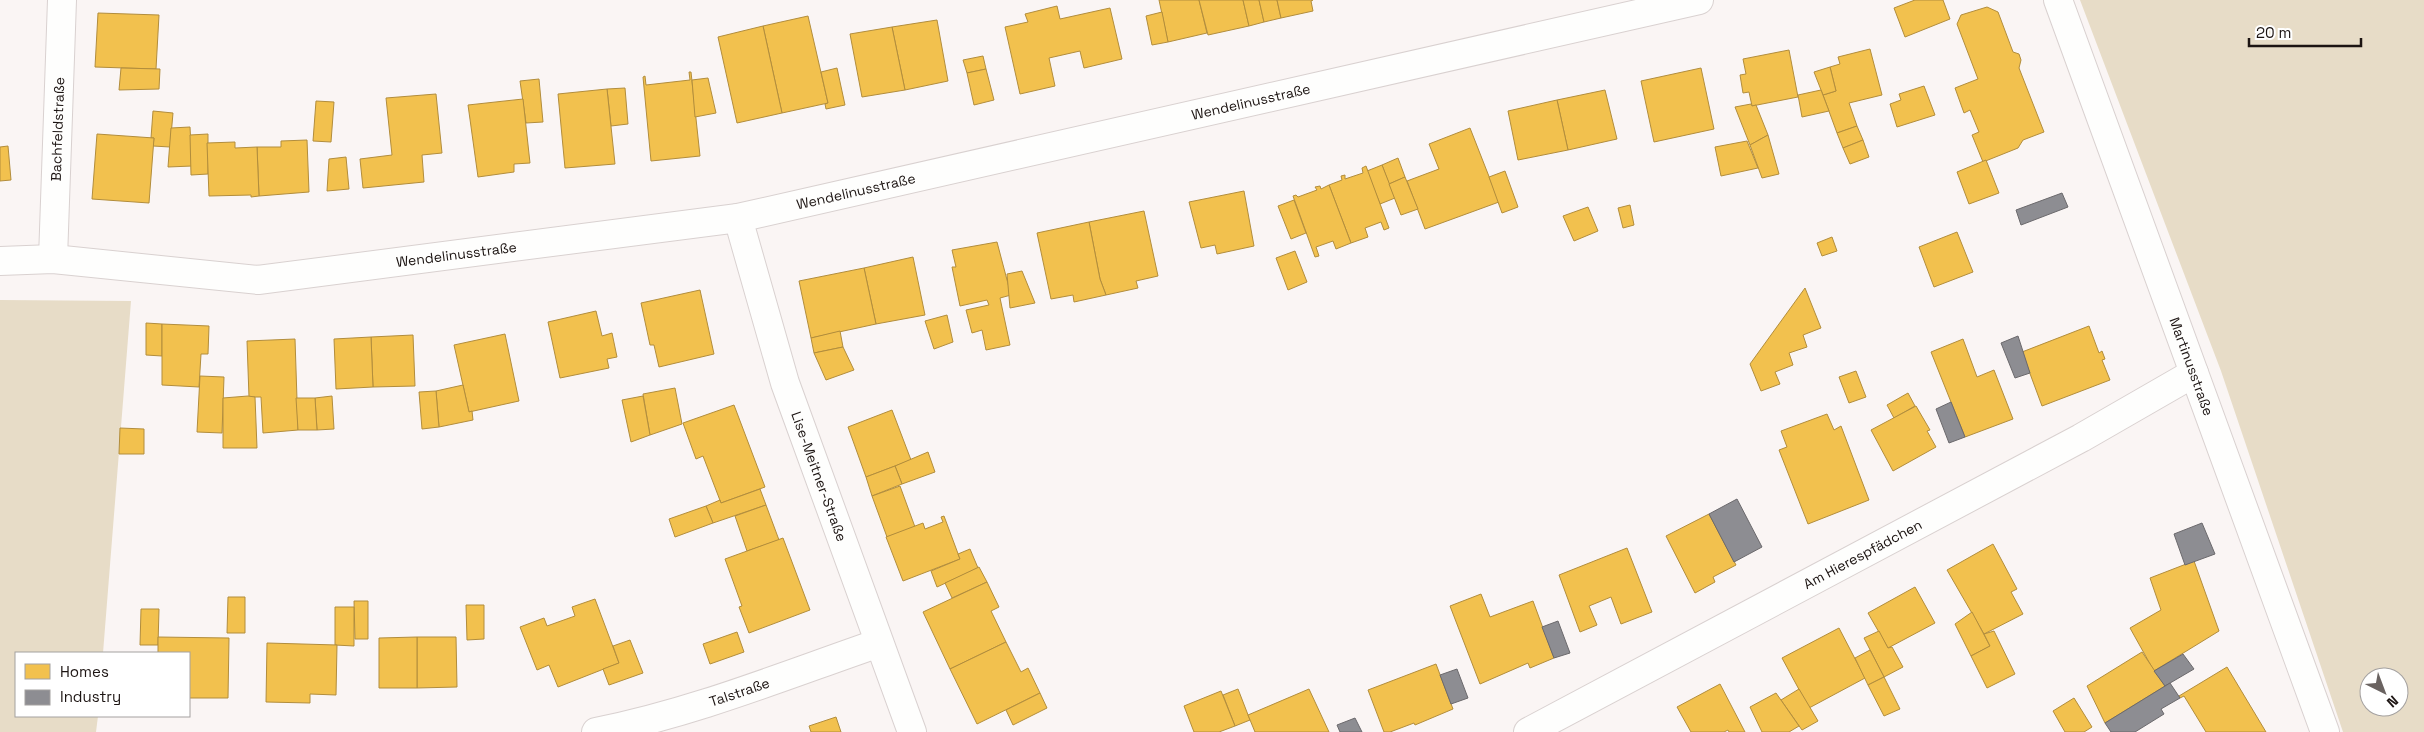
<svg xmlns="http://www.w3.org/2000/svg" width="2424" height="732" viewBox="0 0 2424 732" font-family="'Space Grotesk',sans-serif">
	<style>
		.green { fill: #e7dcc7; fill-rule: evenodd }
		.homes { fill: #f2c14e; stroke: #b28d3c }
		.industry { fill: #8d8d92; stroke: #6b696c }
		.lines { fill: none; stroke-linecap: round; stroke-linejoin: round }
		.street-casing { stroke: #d9d1d0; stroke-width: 30 }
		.street { stroke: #fefefd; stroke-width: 28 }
		.labels { text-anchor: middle; stroke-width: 5; stroke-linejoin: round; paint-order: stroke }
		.street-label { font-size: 14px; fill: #1c1412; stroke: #fff }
	</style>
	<rect width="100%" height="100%" fill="#faf5f4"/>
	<g class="green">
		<path d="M2080,0H2424V732H2343L2221,371ZM2369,677H2399V707H2369Z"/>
		<polygon points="0,300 131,301 103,653 16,653 16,716 98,716 96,732 0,732"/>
	</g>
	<g class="homes">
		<polygon points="1159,0 1199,0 1207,33 1168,42"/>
		<polygon points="1199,0 1243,0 1249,26 1208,35"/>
		<polygon points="1243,0 1259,0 1264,22 1249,26"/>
		<polygon points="1259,0 1277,0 1281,18 1264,22"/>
		<polygon points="1277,0 1313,0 1311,1 1313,11 1281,18"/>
		<polygon points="1915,0 1943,0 1950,19 1905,37 1894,8"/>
		<polygon points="1057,6 1060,19 1110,8 1122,59 1084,68 1080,51 1049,58 1055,86 1020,94 1005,27 1028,22 1025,14"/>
		<polygon points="1987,7 1998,12 2013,52 2019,54 2021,60 2019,68 2044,132 2023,140 2018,148 1983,162 1972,135 1979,132 1970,110 1964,113 1955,88 1978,79 1957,24 1961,15"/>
		<polygon points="1162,12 1168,42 1152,45 1146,16"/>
		<polygon points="98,13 159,15 156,69 95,67"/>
		<polygon points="808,16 828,103 782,113 763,26"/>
		<polygon points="937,20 948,81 905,90 892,27"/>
		<polygon points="763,26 782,113 737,123 718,37"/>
		<polygon points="892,27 905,90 862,97 850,34"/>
		<polygon points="1870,49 1882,95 1849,103 1857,126 1837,133 1823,95 1836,91 1830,67 1840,64 1838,57"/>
		<polygon points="1789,50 1798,97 1752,106 1749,92 1743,93 1740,75 1746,74 1743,59"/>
		<polygon points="983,56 986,69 967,73 963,60"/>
		<polygon points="1830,67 1836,91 1823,95 1814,72"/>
		<polygon points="121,68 160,69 159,89 119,90"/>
		<polygon points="837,68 845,105 826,109 825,104 828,103 821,72"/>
		<polygon points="1701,68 1714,129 1654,142 1641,81"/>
		<polygon points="986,69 994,100 974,105 967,73"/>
		<polygon points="689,72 691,72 700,156 651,161 643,77 645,76 646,85 690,80"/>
		<polygon points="708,78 716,113 695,117 692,80"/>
		<polygon points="539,79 543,122 526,123 520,81"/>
		<polygon points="1924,86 1935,115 1897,127 1890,104 1901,100 1899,94"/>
		<polygon points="625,88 628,124 611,126 607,89"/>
		<polygon points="607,89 615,164 565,168 558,94"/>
		<polygon points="1605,90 1617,139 1568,150 1557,100"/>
		<polygon points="1821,90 1829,111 1802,117 1798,95"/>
		<polygon points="436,94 442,153 422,155 424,182 363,188 360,159 392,155 386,98"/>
		<polygon points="523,99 530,163 514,164 514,172 478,177 468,105"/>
		<polygon points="1557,100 1568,150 1518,160 1508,111"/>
		<polygon points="316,101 334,102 331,142 313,141"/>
		<polygon points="1751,104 1752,106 1756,105 1768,135 1750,145 1735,107"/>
		<polygon points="153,111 173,113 170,147 153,146 154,138 151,138"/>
		<polygon points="1857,126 1863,140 1843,148 1837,133"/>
		<polygon points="190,127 192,166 168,167 171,128"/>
		<polygon points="1470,128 1499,202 1425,229 1407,181 1439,169 1429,144"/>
		<polygon points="97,134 154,138 149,203 92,199"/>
		<polygon points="208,134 208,174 191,175 190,135"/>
		<polygon points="1768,135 1779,174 1762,178 1750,145"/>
		<polygon points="307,140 309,192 259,196 257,147 281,147 281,141"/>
		<polygon points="1863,140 1869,157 1850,164 1843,148"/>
		<polygon points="1747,141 1758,168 1721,176 1715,147"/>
		<polygon points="235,142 235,148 257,147 259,196 251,197 251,195 209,196 207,143"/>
		<polygon points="8,146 11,180 0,181 0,147"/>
		<polygon points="346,157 349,189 327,191 329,159"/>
		<polygon points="1398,158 1405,177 1389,184 1382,165"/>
		<polygon points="1986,160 1999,193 1969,204 1957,172"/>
		<polygon points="1382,165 1395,198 1380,204 1367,171"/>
		<polygon points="1366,166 1389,228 1384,230 1381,222 1365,228 1368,237 1351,243 1329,185 1342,180 1341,176 1345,175 1345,179 1363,173 1362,168"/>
		<polygon points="1505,171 1518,207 1502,213 1489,177"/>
		<polygon points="1405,177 1418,209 1401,215 1389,184"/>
		<polygon points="1329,185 1351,243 1336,249 1333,241 1316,247 1319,256 1315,257 1293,196 1296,195 1298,197 1317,190 1315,187 1320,186 1321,189"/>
		<polygon points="1244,191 1254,246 1217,254 1215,245 1201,248 1189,202"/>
		<polygon points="1294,200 1306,233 1291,239 1278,206"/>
		<polygon points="1630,205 1634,225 1623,228 1618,208"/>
		<polygon points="1588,207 1598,231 1574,241 1563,216"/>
		<polygon points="1144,211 1158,276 1136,281 1138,288 1106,295 1100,279 1089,222"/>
		<polygon points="1089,222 1100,279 1106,295 1074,302 1073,295 1051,299 1037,233"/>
		<polygon points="1957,232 1973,272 1934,287 1919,247"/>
		<polygon points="1832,237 1837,251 1822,256 1817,243"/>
		<polygon points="997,242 1011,295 1000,298 1010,345 986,350 982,330 972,333 966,310 989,305 987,300 960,306 952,267 956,267 952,250"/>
		<polygon points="1295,251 1307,282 1288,290 1276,258"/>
		<polygon points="913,257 925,315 876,324 864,268"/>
		<polygon points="864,268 876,324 811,338 799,281"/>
		<polygon points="1022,271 1035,303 1010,308 1007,274"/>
		<polygon points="1805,288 1821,328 1803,335 1807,347 1789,353 1793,365 1775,372 1780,384 1761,391 1750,364"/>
		<polygon points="700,290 714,354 659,367 654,345 650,345 641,303"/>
		<polygon points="596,311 602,336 612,333 617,357 607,359 609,368 560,378 548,322"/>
		<polygon points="947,315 953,342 934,349 925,321"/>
		<polygon points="146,323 162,324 162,356 146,355"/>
		<polygon points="162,324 209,326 208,354 201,354 199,387 162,385"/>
		<polygon points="2089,326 2099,353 2102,351 2105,359 2102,360 2110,380 2042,406 2022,352"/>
		<polygon points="840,331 843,347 814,353 811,338"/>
		<polygon points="505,334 519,401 469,412 454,345"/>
		<polygon points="413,335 415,386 373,387 371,337"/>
		<polygon points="371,337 373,387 336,389 334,339"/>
		<polygon points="295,339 298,430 263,433 261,397 249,397 247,341"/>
		<polygon points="1963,339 1977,377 1994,370 2013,419 1965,437 1931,352"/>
		<polygon points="843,347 854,370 826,380 814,353"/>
		<polygon points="1856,371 1866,397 1849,403 1839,377"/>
		<polygon points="200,376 224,377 222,433 197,432"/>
		<polygon points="463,385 469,412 472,411 473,420 439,427 436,391"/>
		<polygon points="675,388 682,424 650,435 643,394"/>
		<polygon points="436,391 439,427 422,429 419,392"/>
		<polygon points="1908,393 1915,406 1894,418 1887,405"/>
		<polygon points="248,396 255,397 257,448 223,448 223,398"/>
		<polygon points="332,396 334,429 317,430 315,398"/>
		<polygon points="643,396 650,435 631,442 622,400"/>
		<polygon points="296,398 315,398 317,430 298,430"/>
		<polygon points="734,405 765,487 721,503 703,456 696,459 683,423"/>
		<polygon points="1916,406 1930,430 1927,431 1936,447 1893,471 1871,430"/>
		<polygon points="892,410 911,460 866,477 848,427"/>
		<polygon points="1827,414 1834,430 1841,426 1869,500 1808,524 1779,450 1787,447 1781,431"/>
		<polygon points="120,428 144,429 144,454 119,454"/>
		<polygon points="928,452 935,472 902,484 895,466"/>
		<polygon points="895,466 902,484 872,496 866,477"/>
		<polygon points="900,486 915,527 887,537 872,496"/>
		<polygon points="760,489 766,505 713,523 706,506 720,500 721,503"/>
		<polygon points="766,505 779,540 747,551 735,516"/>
		<polygon points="706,506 713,523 675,537 669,519"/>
		<polygon points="1709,514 1736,565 1713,577 1715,582 1695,593 1666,536"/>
		<polygon points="944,516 960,559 903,581 886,537 923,523 925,529 943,522 941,517"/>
		<polygon points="783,538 810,610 749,633 739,607 742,606 725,559"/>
		<polygon points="1993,544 2017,589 2011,592 2023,614 1984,634 1947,570"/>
		<polygon points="1627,548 1652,612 1621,624 1611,597 1589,606 1597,625 1580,632 1559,575"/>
		<polygon points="970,549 978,568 937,587 931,571 960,559 958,554"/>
		<polygon points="2194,561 2219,631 2154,671 2130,628 2161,610 2150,578"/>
		<polygon points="979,567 987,582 952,598 945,583"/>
		<polygon points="987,582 999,607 991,611 1006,642 950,669 923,612"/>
		<polygon points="1915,587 1935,623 1888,648 1868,613"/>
		<polygon points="1481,594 1490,617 1533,601 1554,658 1530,668 1528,663 1480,684 1450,606"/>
		<polygon points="228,597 245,597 245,633 227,633"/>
		<polygon points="595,599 619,663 558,687 549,665 537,670 520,627 544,618 547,626 575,616 572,607"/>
		<polygon points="354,601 368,601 368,639 355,639"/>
		<polygon points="466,605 484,605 484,639 467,640"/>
		<polygon points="335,607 354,607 354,646 335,645"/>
		<polygon points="141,609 159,609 158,645 140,645"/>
		<polygon points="1972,612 1990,646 1971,656 1955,624"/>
		<polygon points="1839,628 1865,678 1809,708 1782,658"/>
		<polygon points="1879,631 1888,648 1892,647 1903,667 1884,677 1864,638"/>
		<polygon points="1994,631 2015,674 1987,688 1971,656 1990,646 1984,634"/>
		<polygon points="737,632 744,652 710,664 703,644"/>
		<polygon points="158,637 229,638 228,698 189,698 189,653 158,653"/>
		<polygon points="417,637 456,637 457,687 417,688"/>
		<polygon points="417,637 417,688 379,688 379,638"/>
		<polygon points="630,640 643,673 609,685 603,669 619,663 613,646"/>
		<polygon points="1006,642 1021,672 1028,668 1040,693 977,724 950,669"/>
		<polygon points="267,643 337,645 336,695 310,694 310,703 266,702"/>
		<polygon points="1870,650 1884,677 1868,685 1855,658"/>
		<polygon points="2142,652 2165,686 2105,723 2087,686"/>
		<polygon points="1436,664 1453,709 1415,725 1414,723 1390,732 1384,732 1368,690"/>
		<polygon points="2227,667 2266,732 2206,732 2184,696 2180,698 2179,696"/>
		<polygon points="1884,677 1900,709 1884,716 1868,685"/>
		<polygon points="1720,684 1745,732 1729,732 1728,730 1724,732 1691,732 1677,707"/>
		<polygon points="1238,689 1250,720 1235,726 1223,695"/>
		<polygon points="1309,689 1329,732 1255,732 1248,715"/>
		<polygon points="1799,689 1818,721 1802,730 1781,700"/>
		<polygon points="1221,691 1235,726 1219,732 1194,732 1184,706"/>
		<polygon points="1040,693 1047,708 1013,725 1006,710"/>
		<polygon points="1776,693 1799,726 1789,732 1762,732 1750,707"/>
		<polygon points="2074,698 2092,727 2084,732 2065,732 2053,711"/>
		<polygon points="836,717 841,732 811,732 809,726"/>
	</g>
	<g class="industry">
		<polygon points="2062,193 2068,207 2021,225 2016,210"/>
		<polygon points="2018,336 2030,373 2015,378 2001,343"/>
		<polygon points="1951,402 1965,437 1949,443 1936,409"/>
		<polygon points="1737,499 1762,547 1734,562 1709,514"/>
		<polygon points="2202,523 2215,554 2185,565 2174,534"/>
		<polygon points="1558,621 1570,653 1554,658 1542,627"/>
		<polygon points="2183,654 2194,669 2165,686 2154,671"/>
		<polygon points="1457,669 1468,698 1451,704 1440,675"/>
		<polygon points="2170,683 2180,698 2161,709 2164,714 2135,732 2111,732 2105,723"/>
		<polygon points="1355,718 1362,732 1340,732 1337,725"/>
	</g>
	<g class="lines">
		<g class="street-casing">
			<g id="street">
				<path id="s1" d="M2058,0L2325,732"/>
				<path id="s2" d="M738,218L785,383L912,732"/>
				<path id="s3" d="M53,259L62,0"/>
				<path id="s4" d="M0,261L53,259L258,280L738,218L1699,0"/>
				<path id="s5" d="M596,732C693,713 786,675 879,643"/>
				<path id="s6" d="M1528,732L2081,438L2194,373"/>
			</g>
		</g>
		<use href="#street" class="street"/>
	</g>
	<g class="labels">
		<g class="street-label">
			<text dy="5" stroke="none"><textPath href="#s4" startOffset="1269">Wendelinusstraße</textPath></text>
			<text dy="5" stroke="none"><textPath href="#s3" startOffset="130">Bachfeldstraße</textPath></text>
			<text dy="5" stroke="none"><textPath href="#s4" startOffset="864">Wendelinusstraße</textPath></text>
			<text dy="5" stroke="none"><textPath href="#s4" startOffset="459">Wendelinusstraße</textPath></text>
			<text dy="5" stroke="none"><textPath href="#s1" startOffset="390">Martinusstraße</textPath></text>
			<text dy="5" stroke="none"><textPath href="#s2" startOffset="271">Lise-Meitner-Straße</textPath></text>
			<text dy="5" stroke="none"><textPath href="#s6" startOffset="379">Am Hierespfädchen</textPath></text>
			<text dy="5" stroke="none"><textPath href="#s5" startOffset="149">Talstraße</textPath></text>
		</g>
	</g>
	<rect x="15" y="652" width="175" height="65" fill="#ffffff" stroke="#a4a1a0"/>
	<rect x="25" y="664" width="25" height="15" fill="#f2c14e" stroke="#a4a1a0"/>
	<text x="60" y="677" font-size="15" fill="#1c1412">Homes</text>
	<rect x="25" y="690" width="25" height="15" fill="#8d8d92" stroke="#a4a1a0"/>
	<text x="60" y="702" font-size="15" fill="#1c1412">Industry</text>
	<g transform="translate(2384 692) rotate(138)"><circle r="24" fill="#ffffff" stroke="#a4a1a0"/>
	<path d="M0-4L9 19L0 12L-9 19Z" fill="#6a6361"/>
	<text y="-8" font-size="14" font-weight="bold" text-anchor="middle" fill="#1c1412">N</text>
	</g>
	<path d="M2249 38v8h112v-8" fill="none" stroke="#1c1412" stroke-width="2.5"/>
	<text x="2256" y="38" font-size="15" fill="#1c1412" stroke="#ffffff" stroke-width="4" paint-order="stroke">20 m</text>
</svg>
